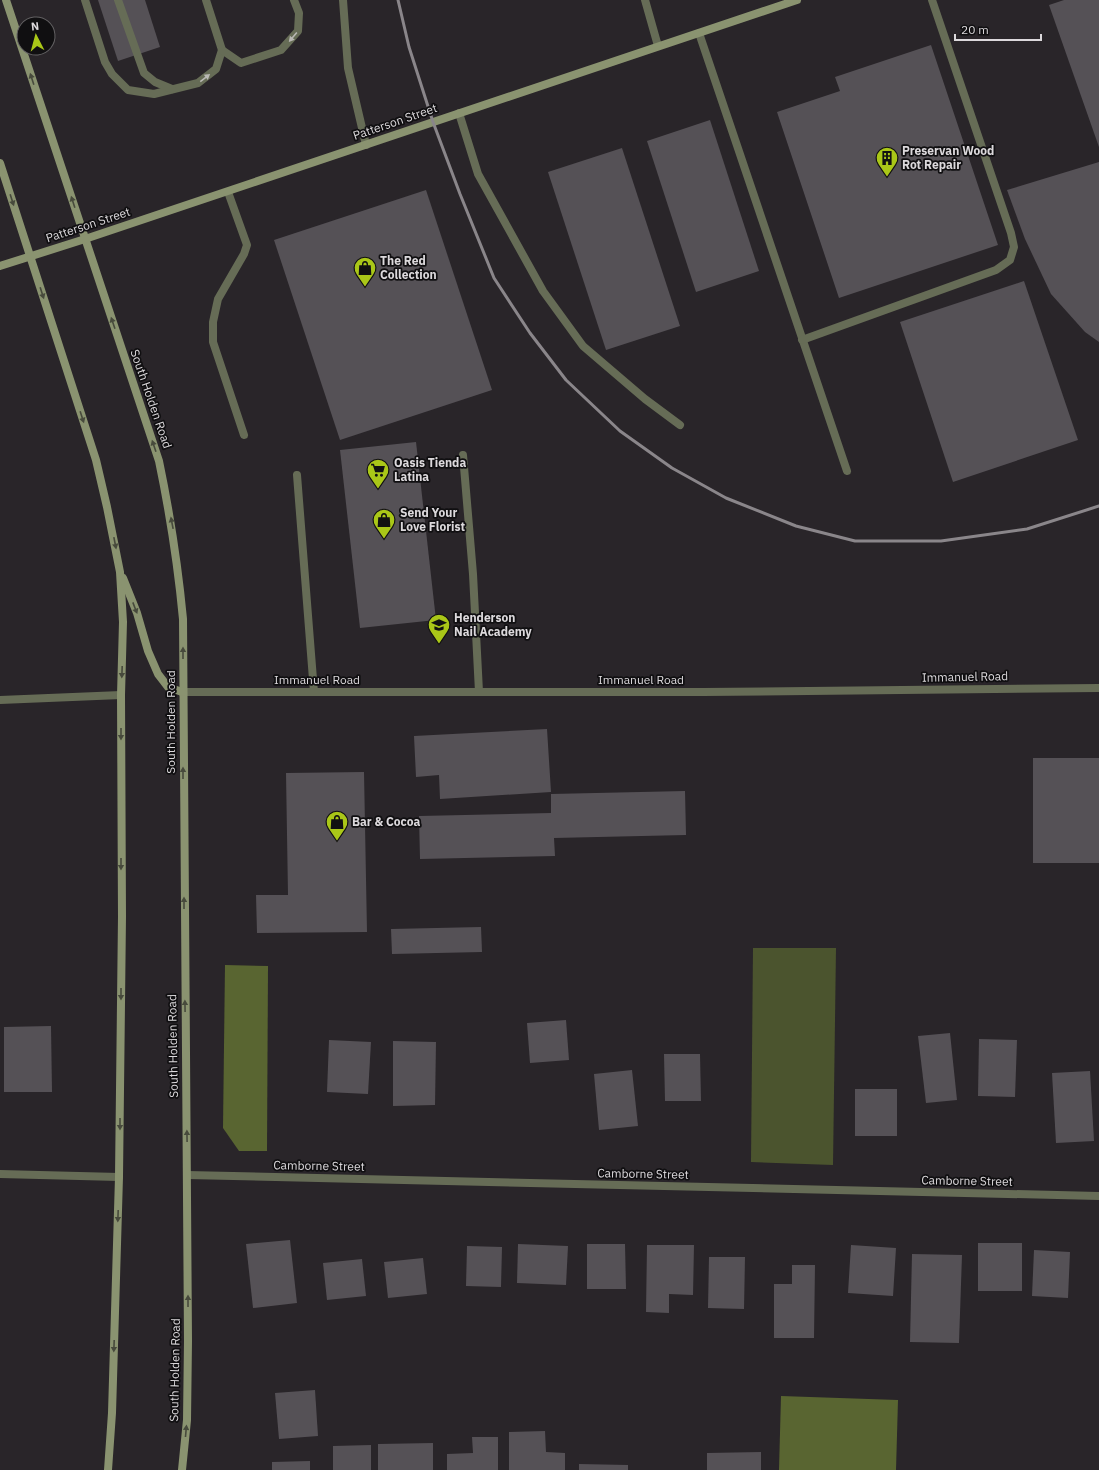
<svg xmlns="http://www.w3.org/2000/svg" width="1099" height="1470" viewBox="0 0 1099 1470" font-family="'IBM Plex Sans',sans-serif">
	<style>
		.green { fill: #4b542e }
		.forest { fill: #596531 }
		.building { fill: #555156 }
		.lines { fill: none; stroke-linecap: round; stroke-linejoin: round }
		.service { stroke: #666c56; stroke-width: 8 }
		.minor { stroke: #666c56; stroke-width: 8 }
		.secondary { stroke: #8a9370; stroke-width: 8 }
		.rail { stroke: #8a868a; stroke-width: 3 }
		.oneway { fill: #b9b8b4 }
		.oneway2 { fill: #474a3c }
		.labels { text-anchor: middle; stroke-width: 3.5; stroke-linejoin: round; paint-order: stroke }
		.street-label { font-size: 12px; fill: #dcd9dc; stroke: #100f11 }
		.poi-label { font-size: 12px; font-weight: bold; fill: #dcd9dc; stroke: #100f11; text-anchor: start }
	</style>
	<rect width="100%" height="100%" fill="#292529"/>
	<polygon class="green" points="753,948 836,948 833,1165 751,1162"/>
	<g class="forest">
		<polygon points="225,965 268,966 267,1151 239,1151 223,1128"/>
		<polygon points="781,1396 898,1400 896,1470 779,1470"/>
	</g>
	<g class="building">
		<polygon points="98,0 145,0 160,47 118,61"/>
		<polygon points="1064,0 1099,0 1099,147 1049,5"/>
		<polygon points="931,45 998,245 839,298 777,112 840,91 835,77"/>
		<polygon points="710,120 759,271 696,292 647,141"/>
		<polygon points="622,148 680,326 606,350 548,172"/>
		<polygon points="1099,162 1099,342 1085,332 1051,294 1025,239 1007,190"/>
		<polygon points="426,190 492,390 340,440 274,240"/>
		<polygon points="1024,281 1078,440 953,482 900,322"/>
		<polygon points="416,442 436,620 360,628 340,450"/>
		<polygon points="547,729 551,792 440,799 439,775 416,777 414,736"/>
		<rect x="1033" y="758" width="66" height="105"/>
		<polygon points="364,772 367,932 257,933 256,895 288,895 286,773"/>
		<polygon points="685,791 686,835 554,838 555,856 420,859 419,816 551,813 551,794"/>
		<polygon points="481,927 482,952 392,954 391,929"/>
		<polygon points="566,1020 569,1060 530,1063 527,1023"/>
		<polygon points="51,1026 52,1092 4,1092 4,1027"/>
		<polygon points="950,1033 957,1100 926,1103 918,1036"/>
		<polygon points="979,1039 1017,1040 1015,1097 978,1096"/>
		<polygon points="329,1040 371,1042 368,1094 327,1092"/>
		<polygon points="393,1041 436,1042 435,1105 393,1106"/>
		<polygon points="664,1054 700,1054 701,1101 665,1101"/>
		<polygon points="632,1070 638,1126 599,1130 594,1074"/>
		<polygon points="1090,1071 1094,1141 1056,1143 1052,1073"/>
		<rect x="855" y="1089" width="42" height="47"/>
		<polygon points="290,1240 297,1303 253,1308 246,1244"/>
		<rect x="978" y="1243" width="44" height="48"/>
		<polygon points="518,1244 568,1246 566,1285 517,1283"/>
		<polygon points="587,1244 625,1244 626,1289 587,1289"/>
		<polygon points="647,1245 694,1245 693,1295 669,1294 669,1313 646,1312"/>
		<polygon points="851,1245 896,1248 893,1296 848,1293"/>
		<polygon points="467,1246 502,1247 501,1287 466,1286"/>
		<polygon points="1034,1250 1070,1252 1068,1298 1032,1296"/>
		<polygon points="912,1254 962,1255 959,1343 910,1342"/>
		<polygon points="709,1257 745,1257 744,1309 708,1308"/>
		<polygon points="423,1258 427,1294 388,1298 384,1262"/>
		<polygon points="362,1259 366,1296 327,1300 323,1263"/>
		<polygon points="792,1265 815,1265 814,1338 774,1338 774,1284 792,1284"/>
		<polygon points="315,1390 318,1436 279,1439 275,1393"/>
		<polygon points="545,1431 546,1452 565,1453 565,1470 509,1470 509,1432"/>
		<polygon points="472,1437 498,1437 498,1470 447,1470 447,1454 473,1453"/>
		<polygon points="433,1443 433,1470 378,1470 378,1444"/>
		<polygon points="371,1445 371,1470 333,1470 333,1446"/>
		<polygon points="761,1452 761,1470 707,1470 707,1453"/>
		<polygon points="310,1461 310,1470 272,1470 272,1462"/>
		<polygon points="579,1464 628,1465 628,1470 579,1470"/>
	</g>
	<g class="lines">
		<g class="service">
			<polyline points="85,0 105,62 112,74 128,90 154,94 198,83 216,69 222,50"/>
			<polyline points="118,0 144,73 155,82 172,89"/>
			<polyline points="206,0 222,50 241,63 281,50 298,31 299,13 294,0"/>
			<polyline points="343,0 348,68 366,145"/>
			<polyline points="645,0 658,46"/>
			<polyline points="699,33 847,471"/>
			<polyline points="459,113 478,174 543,291 583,346 645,399 680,425"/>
			<polyline points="228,192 247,245 244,254 218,299 213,322 213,342 244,435"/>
			<polyline points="802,340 996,270 1010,260 1014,247 1011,233 932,0"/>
			<polyline points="463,455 473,574 479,692"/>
			<polyline points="297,475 314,692"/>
		</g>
		<g class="minor">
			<polyline points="182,692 703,692 1099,688"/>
			<polyline points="0,700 121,695"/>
			<polyline points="0,1174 119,1177"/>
			<polyline points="187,1175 1099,1196"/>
		</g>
		<g class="secondary">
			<path d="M6,0L159,461C170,514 178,566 183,619L188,1341L187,1420L182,1470"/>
			<polyline points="0,163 96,460 107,507 120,572 123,622 121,695 122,916 119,1177 112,1413 108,1470"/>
			<polyline points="0,266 85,239 797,0"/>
			<polyline points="123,578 137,613 148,651 158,674 168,687 182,692"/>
		</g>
		<polyline class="rail" points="398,0 409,47 433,122 460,194 494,278 530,333 566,380 620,431 672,468 726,498 796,526 855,541 941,541 1027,529 1099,506"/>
	</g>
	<defs><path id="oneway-solid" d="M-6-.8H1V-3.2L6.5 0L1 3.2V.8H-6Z"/></defs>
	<g class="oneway">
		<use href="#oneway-solid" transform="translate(293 37) rotate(130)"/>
		<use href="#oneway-solid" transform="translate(205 78) rotate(-38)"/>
	</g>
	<g class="oneway2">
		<use href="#oneway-solid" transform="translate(32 79) rotate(-108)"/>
		<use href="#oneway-solid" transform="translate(12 200) rotate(72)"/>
		<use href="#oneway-solid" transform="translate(73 202) rotate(-108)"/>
		<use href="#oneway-solid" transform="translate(42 293) rotate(72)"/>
		<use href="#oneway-solid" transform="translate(113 323) rotate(-109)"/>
		<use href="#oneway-solid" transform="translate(82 417) rotate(72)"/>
		<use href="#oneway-solid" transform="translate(154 446) rotate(-109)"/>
		<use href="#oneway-solid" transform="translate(172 523) rotate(-101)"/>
		<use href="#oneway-solid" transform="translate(115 543) rotate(79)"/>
		<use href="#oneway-solid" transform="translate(135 608) rotate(69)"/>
		<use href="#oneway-solid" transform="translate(183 653) rotate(-90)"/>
		<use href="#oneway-solid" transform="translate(122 672) rotate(92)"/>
		<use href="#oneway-solid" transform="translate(121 734) rotate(90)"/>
		<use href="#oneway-solid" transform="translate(183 773) rotate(-90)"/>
		<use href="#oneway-solid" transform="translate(121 864) rotate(90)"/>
		<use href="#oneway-solid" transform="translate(184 903) rotate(-90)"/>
		<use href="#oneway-solid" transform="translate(121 994) rotate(90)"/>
		<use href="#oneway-solid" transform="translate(185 1006) rotate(-91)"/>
		<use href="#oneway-solid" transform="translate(120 1124) rotate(90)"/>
		<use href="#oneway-solid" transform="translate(187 1136) rotate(-91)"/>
		<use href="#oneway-solid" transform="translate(118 1216) rotate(92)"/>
		<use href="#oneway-solid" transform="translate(188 1301) rotate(-90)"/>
		<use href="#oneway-solid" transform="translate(114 1346) rotate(92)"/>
		<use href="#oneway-solid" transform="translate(186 1431) rotate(-85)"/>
	</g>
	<defs>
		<g id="building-pin" transform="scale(1.15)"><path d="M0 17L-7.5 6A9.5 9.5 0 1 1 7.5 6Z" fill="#aac718" stroke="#100f11"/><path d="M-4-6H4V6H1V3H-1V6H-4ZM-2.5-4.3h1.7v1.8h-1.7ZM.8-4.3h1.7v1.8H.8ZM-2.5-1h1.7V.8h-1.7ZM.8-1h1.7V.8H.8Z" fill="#111"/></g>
		<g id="shop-pin" transform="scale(1.15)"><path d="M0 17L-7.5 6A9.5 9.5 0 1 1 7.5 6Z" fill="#aac718" stroke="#100f11"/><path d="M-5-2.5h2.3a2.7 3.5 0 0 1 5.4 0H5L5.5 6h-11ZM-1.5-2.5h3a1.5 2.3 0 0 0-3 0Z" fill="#111"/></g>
		<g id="supermarket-pin" transform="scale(1.15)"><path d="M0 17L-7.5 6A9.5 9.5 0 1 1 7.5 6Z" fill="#aac718" stroke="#100f11"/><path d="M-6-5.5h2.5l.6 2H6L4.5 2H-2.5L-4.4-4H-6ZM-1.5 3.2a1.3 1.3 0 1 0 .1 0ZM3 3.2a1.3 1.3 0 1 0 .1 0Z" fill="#111"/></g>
		<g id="school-pin" transform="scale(1.15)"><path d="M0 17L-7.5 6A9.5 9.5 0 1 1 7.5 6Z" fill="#aac718" stroke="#100f11"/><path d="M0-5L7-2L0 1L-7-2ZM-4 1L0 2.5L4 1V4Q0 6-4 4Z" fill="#111"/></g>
	</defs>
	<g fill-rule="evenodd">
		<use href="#building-pin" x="887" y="158"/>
		<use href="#shop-pin" x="365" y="268"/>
		<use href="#supermarket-pin" x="378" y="470"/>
		<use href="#shop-pin" x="384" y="520"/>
		<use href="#school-pin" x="439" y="625"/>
		<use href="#shop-pin" x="337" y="822"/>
	</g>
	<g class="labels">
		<g class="street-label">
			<text transform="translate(395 122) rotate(-19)" y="4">Patterson Street</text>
			<text transform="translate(88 225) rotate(-18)" y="4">Patterson Street</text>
			<text transform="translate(151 399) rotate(71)" y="4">South Holden Road</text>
			<text transform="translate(965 677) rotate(-1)" y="4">Immanuel Road</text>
			<text x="317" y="684">Immanuel Road</text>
			<text x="641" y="684">Immanuel Road</text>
			<text transform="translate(171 722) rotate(-90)" y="4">South Holden Road</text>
			<text transform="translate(173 1046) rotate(-91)" y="4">South Holden Road</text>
			<text transform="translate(319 1166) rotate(1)" y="4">Camborne Street</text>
			<text transform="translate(643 1174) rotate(1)" y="4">Camborne Street</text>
			<text transform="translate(967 1181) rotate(1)" y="4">Camborne Street</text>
			<text transform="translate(175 1370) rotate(-89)" y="4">South Holden Road</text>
		</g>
		<g class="poi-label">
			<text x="902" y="155">Preservan Wood<tspan x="902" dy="14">Rot Repair</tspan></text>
			<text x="380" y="265">The Red<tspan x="380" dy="14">Collection</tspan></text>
			<text x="394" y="467">Oasis Tienda<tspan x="394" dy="14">Latina</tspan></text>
			<text x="400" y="517">Send Your<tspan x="400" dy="14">Love Florist</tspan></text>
			<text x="454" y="622">Henderson<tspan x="454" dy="14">Nail Academy</tspan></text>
			<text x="352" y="826">Bar &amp; Cocoa</text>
		</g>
	</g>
	<g transform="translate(36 36) rotate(354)"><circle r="19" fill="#100f11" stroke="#626062"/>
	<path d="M0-3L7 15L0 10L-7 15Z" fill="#aac718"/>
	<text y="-6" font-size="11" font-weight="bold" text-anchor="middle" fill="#dcd9dc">N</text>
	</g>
	<path d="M955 34v6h86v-6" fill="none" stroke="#dcd9dc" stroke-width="2"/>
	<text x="961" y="34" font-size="12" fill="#dcd9dc" stroke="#100f11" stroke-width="3" paint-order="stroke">20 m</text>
</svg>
